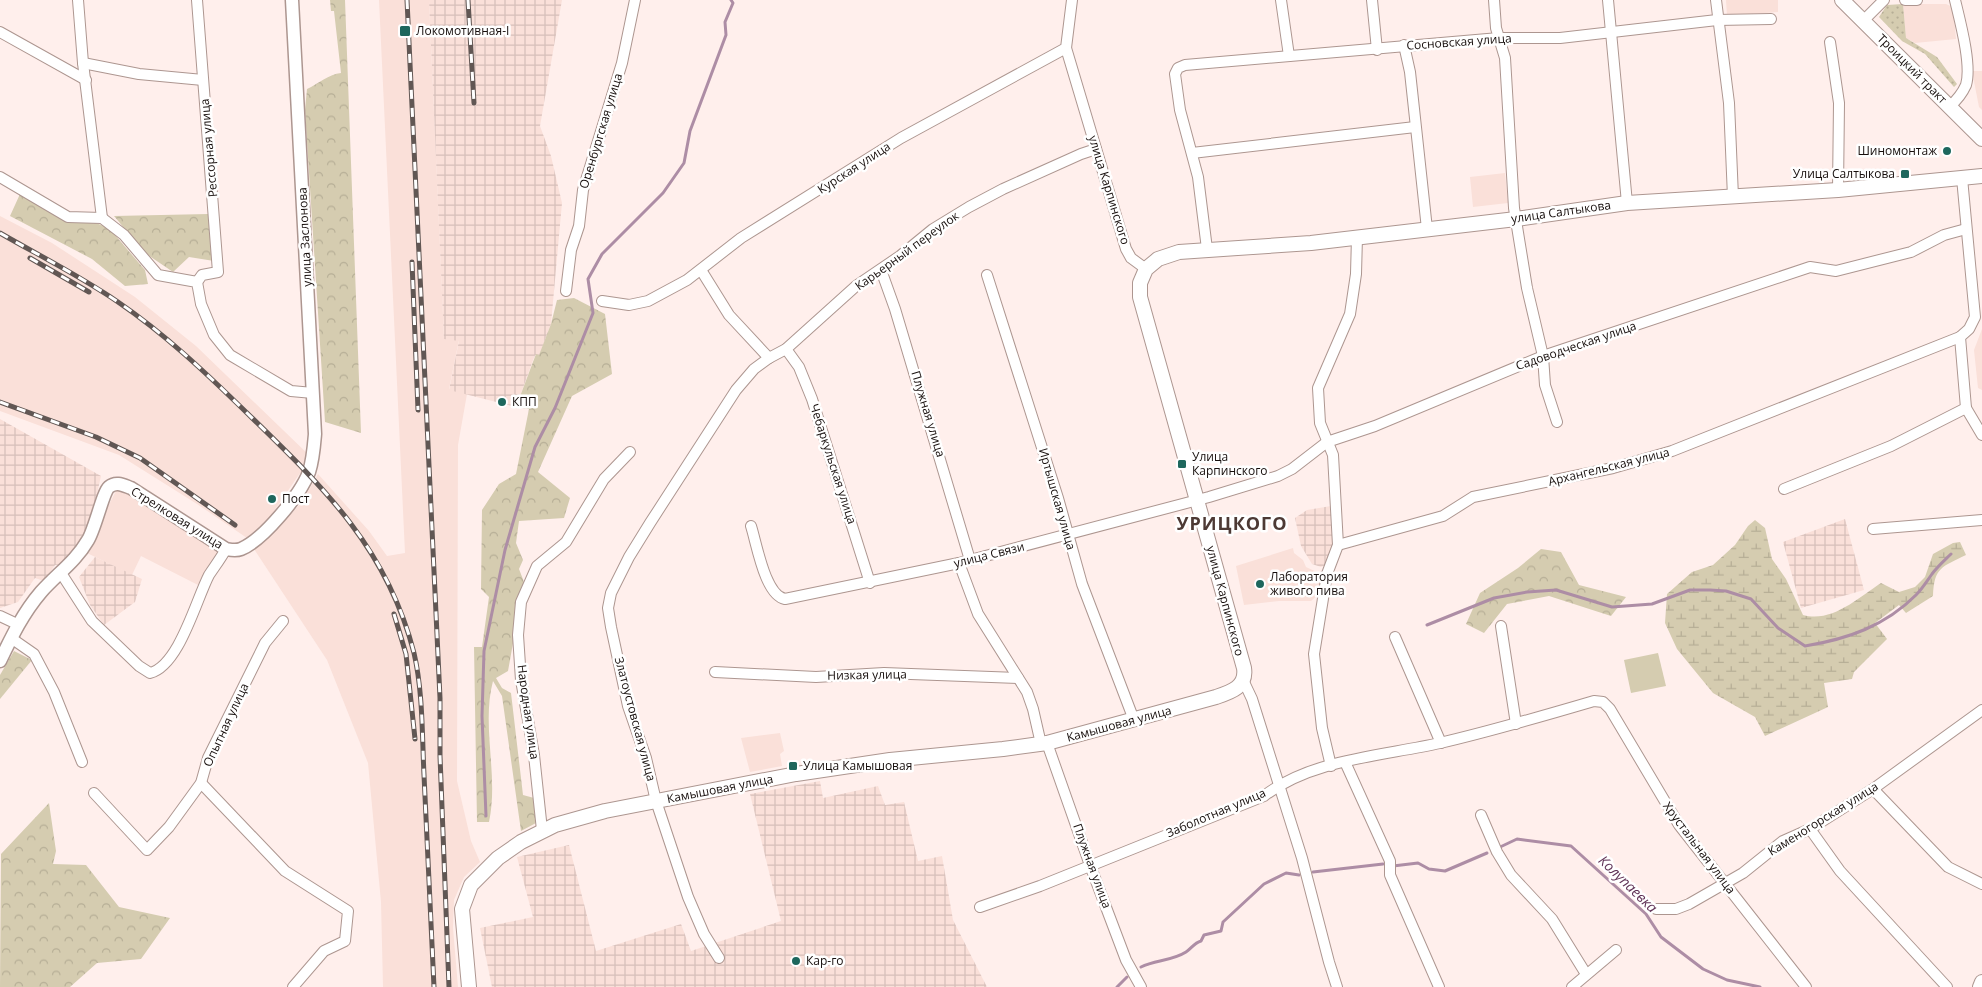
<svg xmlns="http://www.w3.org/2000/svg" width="1982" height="987" viewBox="0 0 1982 987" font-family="'Open Sans',sans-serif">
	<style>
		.built { fill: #fae0d9 }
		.industrial { fill: url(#industrial-grid) }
		.grass { fill: url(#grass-dots) }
		.forest { fill: url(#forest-crowns) }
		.wetland { fill: url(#wetland-marsh) }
		.park { fill: #d5ccb0 }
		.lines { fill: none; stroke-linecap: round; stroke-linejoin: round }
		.stream { stroke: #ad8da5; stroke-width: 3 }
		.minor-casing { stroke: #ad9690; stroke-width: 12 }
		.tertiary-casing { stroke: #ad9690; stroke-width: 15 }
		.secondary-casing { stroke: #ad9690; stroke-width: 16 }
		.minor { stroke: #fff; stroke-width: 10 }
		.tertiary { stroke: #fff; stroke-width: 12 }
		.secondary { stroke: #fff; stroke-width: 14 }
		.rail-casing { stroke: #615754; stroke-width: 5 }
		.rail { stroke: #fff; stroke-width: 3; stroke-dasharray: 9; stroke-linecap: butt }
		.poi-dot { fill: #1e675d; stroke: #fff; stroke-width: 2 }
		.labels { text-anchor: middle; stroke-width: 5; stroke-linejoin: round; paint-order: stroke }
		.poi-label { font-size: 12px; fill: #160e0c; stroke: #fff; text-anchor: start }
		.street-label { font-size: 12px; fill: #160e0c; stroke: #fff }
		.water-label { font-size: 14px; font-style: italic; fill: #5f3256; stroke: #fff }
		.district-label { font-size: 18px; font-weight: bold; letter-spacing: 1px; fill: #4d3934; stroke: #fff }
	</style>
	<defs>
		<pattern id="industrial-grid" width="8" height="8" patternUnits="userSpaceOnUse" patternTransform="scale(1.25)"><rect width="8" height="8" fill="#fae0d9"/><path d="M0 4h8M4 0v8" fill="none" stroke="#d6bfb9"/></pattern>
		<pattern id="grass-dots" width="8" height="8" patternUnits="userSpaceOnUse" patternTransform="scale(1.25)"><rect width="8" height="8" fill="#d5ccb0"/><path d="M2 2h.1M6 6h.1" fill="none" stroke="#b6ae96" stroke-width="1.8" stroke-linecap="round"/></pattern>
		<pattern id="forest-crowns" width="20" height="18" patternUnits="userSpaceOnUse" patternTransform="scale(1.25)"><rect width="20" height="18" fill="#d5ccb0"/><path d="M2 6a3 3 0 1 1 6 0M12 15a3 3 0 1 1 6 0" fill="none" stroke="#b6ae96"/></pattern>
		<pattern id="wetland-marsh" width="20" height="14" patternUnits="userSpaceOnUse" patternTransform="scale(1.25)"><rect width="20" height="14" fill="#d5ccb0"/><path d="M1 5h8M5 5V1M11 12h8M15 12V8" fill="none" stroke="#b6ae96"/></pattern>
	</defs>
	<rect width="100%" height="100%" fill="#ffefec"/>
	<g class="built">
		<polygon points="379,0 429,0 444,338 459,340 449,389 467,394 458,445 457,781 471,841 480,862 464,877 454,900 453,928 458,987 383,987 381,902 368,763 327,660 254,549 279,527 302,502 318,474 369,531 387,556 405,553"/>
		<polygon points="1726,0 1778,0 1778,12 1727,16"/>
		<polygon points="1903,4 1946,4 1953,7 1956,39 1915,43 1906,38"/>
		<polygon points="1972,71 1982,71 1982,110 1979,107"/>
		<polygon points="1505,173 1508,203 1473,207 1470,177"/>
		<polygon points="0,216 52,243 135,297 196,346 311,457 268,520 247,538 197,504 119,455 0,411"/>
		<polygon points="1982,329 1982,390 1978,388 1974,350"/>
		<polygon points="118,487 221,547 198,585 141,556 132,575 85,552"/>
		<polygon points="1293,548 1294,553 1303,560 1306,567 1321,574 1319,594 1311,601 1279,601 1244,605 1236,566"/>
		<polygon points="780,733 784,751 780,754 782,766 750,772 741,738"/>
	</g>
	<g class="industrial">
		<polygon points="429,0 562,0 540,126 551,156 562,203 551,324 539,356 535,355 516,407 449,390 459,341 444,339"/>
		<polygon points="0,419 101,476 92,516 79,543 63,566 55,565 44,581 35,578 18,602 0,608"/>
		<polygon points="1331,506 1334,545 1328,564 1321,567 1312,564 1301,546 1295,518 1307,510"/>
		<polygon points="1845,519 1864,590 1801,608 1783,542"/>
		<polygon points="95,557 142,579 135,602 104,625 90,605 79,577"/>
		<polygon points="820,781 823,798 878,786 885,805 904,802 918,861 942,856 953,920 987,987 492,987 480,928 533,917 517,857 569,845 596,951 681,924 691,951 781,921 750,794"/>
	</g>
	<polygon class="grass" points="1903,4 1906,38 1937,57 1957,84 1954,87 1925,54 1902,41 1879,17 1887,5"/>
	<g class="forest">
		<path d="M330,0H345L361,433L325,422L305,110L307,89C318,84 329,74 341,73L334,11H331Z"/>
		<polygon points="20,194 65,219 96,223 109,228 145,270 148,284 125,286 92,259 10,216"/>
		<polygon points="208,214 214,261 189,257 173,272 145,253 114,216"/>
		<path d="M574,298L605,314L612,374L572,396L538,472L570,498L564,518L519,521L516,543L523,560L519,569L524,582L508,671L496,678L502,688L511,693L523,795L534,798L536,823L521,831L502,696L493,681C481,726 499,776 489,822H477L474,647H482L489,597L481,589L482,510L499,484L516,474L529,409L516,407L536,354L539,355L551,324L557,300Z"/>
		<polygon points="1541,549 1561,552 1579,585 1626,597 1611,616 1549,596 1507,604 1484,633 1466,624 1480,593 1518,568"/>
		<polygon points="14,651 32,660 0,699 0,675"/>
		<polygon points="49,803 56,851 53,864 86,865 119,907 170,918 141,959 97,963 70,987 0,987 1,854"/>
	</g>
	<path class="wetland" d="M1755,520L1765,528L1772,559L1786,579L1803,615C1832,623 1858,598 1881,583L1899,592L1915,587L1925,577L1933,554L1953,543L1960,542L1966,555C1942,567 1934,567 1933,596L1906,613L1899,605L1875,623L1887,639L1854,672L1852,679L1824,683L1828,707L1765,736L1755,717L1713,693L1677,649L1665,623L1667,594L1692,572L1713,565L1735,545L1748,526Z"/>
	<polygon class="park" points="1658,653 1666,686 1631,693 1624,660"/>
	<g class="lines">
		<g class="stream">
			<path d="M1427,625L1494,598L1527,592L1556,590L1612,607L1652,604L1690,590H1710L1726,591L1751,599L1778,628L1805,646C1848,639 1885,626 1916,595C1922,589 1927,581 1932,574C1938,566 1945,560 1951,554"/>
			<polyline points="486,816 482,716 484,651 505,550 535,447 555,408 593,313 588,279 602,254 663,193 684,163 690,131 726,35 725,22 733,3 731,0"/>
			<polyline points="1498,848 1517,839 1571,846 1646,914 1661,937 1703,969 1727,980 1760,987"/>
			<polyline points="1393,866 1418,863 1429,869 1445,871 1487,853"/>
			<polyline points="1313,872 1383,864"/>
			<path d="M1141,967C1155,960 1172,961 1186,952C1192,948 1194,943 1201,941L1204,935L1221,931L1223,922L1264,884L1286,873L1299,875"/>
			<polyline points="1117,987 1127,977"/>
		</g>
		<g class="minor-casing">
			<g id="minor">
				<polyline points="78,0 83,63 102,218"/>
				<polyline points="197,0 218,272 202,275 197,282"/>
				<polyline points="1281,0 1289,56"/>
				<polyline points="1372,0 1377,50"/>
				<polyline points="1494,0 1496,28 1505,58 1514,208 1527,288 1543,356 1545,385 1557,422"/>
				<polyline points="1608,0 1627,203"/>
				<polyline points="1716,0 1729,103 1733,197"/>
				<polyline points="1905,0 1917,0"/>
				<polyline points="1863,21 1884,0"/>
				<polyline points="0,32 86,80"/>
				<polyline points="1830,42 1839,103 1838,190"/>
				<polyline points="1404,45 1410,72 1427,229"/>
				<polyline points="1066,48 1126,249 1131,258 1146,269"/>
				<polyline points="83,63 139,74 203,80"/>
				<path d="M1950,106C1957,100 1962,94 1966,85C1972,65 1960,21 1955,0"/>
				<polyline points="1192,153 1415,127"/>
				<polyline points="0,177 68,217 102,218 124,235 158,275 197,282 201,304 214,335 230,355 291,391 313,393"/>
				<polyline points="1962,178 1975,317 1969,329 1960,337 1966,408 1982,435"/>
				<polyline points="1207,249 1198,177 1180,110 1175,74 1178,68 1185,65 1499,38 1560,38 1717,20 1771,19"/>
				<polyline points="701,270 729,315 769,358"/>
				<polyline points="881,270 895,309 970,560"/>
				<polyline points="987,275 1058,498 1082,584 1134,720"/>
				<polyline points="566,291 571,250 579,226 583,190 622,63 635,0"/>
				<polyline points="602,301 629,305 648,301 687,280 741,238 901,138 1066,48 1072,0"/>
				<polyline points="786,349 799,367 812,399 870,583"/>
				<polyline points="1784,489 1891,446 1966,408"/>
				<path d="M751,526C757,545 765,595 785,599L959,563L1209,497L1278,476L1292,469L1327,442L1375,426L1543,356L1810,267L1836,271L1911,252L1944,235L1966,229"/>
				<polyline points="1873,529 1982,520"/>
				<polyline points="1338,545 1443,516 1473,497 1613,468 1672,451 1960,337"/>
				<polyline points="959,563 978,614 1027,692 1033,709 1041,744"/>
				<path d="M61,573L92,621L139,666L150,673C179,666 196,600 209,575C215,566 221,558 226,549"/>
				<polyline points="0,616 17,624"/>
				<polyline points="1501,626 1516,724"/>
				<polyline points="1395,637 1441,743"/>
				<polyline points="11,638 34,654 54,692 82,762"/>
				<polyline points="715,672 816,677 884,673 1018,678"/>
				<polyline points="1243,680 1252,699 1302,858 1329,962 1337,987"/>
				<polyline points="1047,743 1090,865 1126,960 1141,987"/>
				<polyline points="1345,762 1390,861 1390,875 1439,987"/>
				<polyline points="1331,766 1322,728 1314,654 1327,574 1338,545 1333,455 1320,423 1318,388 1350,314 1356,274 1357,237"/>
				<polyline points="201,783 285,871 348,911 345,941 324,951 293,987"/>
				<polyline points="1873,789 1948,867 1982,884"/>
				<polyline points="94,793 147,850 169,827 201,783 208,758 265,643 283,621"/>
				<polyline points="1481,815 1497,852 1511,875 1552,919 1586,974"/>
				<polyline points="1810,829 1840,871 1947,987"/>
				<polyline points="542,830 534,755 521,680 518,635 521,602 537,566 566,542 604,479 630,452"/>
				<path d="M980,907L1040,886L1264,796C1312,759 1382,756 1440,743C1492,731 1543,716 1594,701L1603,702L1610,709L1679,825L1806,987"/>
				<polyline points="1656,909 1676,909 1689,904 1743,873 1783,841 1810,829 1873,789 1982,710"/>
				<polyline points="719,958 704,934 688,897 656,801 646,758 628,706 611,627 608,608 611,593 629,557 650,523 736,390 754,369 769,358 786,349 856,286 900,256 933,229 969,207 1003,189 1081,154 1096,149"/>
				<polyline points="1572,987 1616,950"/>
			</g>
		</g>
		<g class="tertiary-casing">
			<path id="tertiary" d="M0,661C12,636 23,613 41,592C57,574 76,561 88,540C95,529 103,492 109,487C116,481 123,485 131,488L226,549C232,550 236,551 241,549C263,540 301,494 309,472C313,460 314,446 315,434L292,0"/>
		</g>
		<g class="secondary-casing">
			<g id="secondary">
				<polyline points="1842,0 1982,139"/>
				<path d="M469,987L462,909L471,885L498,858L521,842L555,825L605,811L796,774L890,760L1003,749L1047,743L1216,697C1231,692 1247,687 1244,668L1140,297V283L1146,269L1158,259L1179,252L1311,243L1516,219L1627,203L1838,190L1982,176"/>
				<polyline points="1980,987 1982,982"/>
			</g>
		</g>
		<use href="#minor" class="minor"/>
		<use href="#tertiary" class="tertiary"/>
		<use href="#secondary" class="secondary"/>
		<g class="rail-casing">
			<g id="rail">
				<polyline points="407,0 440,698 440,756 449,987"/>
				<polyline points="468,0 474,103"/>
				<path d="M0,233C40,256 80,276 118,302C165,334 206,373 247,413C322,486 387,547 414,653C423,692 422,735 424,775C427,846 431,916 434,987"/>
				<polyline points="30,258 89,292"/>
				<polyline points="412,262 418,410"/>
				<polyline points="0,402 96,437 140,458 235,525"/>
				<polyline points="394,614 406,654 415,739"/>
			</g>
		</g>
		<use href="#rail" class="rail"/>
	</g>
	<g class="poi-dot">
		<rect x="399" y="25" width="12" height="12" rx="2.5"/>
		<circle cx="1947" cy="151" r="5"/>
		<rect x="1900" y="169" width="10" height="10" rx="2.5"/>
		<circle cx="502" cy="402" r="5"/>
		<rect x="1177" y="459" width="10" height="10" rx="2.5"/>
		<circle cx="272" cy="499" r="5"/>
		<circle cx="1260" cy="584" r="5"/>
		<rect x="788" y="761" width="10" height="10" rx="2.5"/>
		<circle cx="796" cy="961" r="5"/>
	</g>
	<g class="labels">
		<g class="poi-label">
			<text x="416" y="35">Локомотивная-I</text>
			<text x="1937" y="155" text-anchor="end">Шиномонтаж</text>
			<text x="1895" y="178" text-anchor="end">Улица Салтыкова</text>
			<text x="512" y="406">КПП</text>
			<text x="1192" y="461">Улица<tspan x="1192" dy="14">Карпинского</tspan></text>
			<text x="282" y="503">Пост</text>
			<text x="1270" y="581">Лаборатория<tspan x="1270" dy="14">живого пива</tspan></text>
			<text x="803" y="770">Улица Камышовая</text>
			<text x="806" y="965">Кар-го</text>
		</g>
		<g class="street-label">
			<text transform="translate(1459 42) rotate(-4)" y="4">Сосновская улица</text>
			<text transform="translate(1912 69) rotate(45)" y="4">Троицкий тракт</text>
			<text transform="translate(601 131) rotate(-73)" y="4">Оренбургская улица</text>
			<text transform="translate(209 148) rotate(-95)" y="4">Рессорная улица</text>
			<text transform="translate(854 168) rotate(-33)" y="4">Курская улица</text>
			<text transform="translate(1109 190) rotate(73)" y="4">улица Карпинского</text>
			<text transform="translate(1561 212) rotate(-8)" y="4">улица Салтыкова</text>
			<text transform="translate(305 237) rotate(-93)" y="4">улица Заслонова</text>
			<text transform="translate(907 251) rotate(-36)" y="4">Карьерный переулок</text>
			<text transform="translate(1576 346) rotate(-19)" y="4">Садоводческая улица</text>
			<text transform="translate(928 414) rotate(73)" y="4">Плужная улица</text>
			<text transform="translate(833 464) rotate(72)" y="4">Чебаркульская улица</text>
			<text transform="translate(1609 467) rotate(-14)" y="4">Архангельская улица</text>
			<text transform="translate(1057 499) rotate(74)" y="4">Иртышская улица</text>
			<text transform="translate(177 518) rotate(32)" y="4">Стрелковая улица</text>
			<text transform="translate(989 555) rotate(-14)" y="4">улица Связи</text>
			<text transform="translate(1225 601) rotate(75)" y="4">улица Карпинского</text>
			<text transform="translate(867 675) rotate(-1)" y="4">Низкая улица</text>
			<text transform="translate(528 712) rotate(82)" y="4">Народная улица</text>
			<text transform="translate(635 719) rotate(75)" y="4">Златоустовская улица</text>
			<text transform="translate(1119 724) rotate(-15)" y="4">Камышовая улица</text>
			<text transform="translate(226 725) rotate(-65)" y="4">Опытная улица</text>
			<text transform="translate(720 789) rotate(-11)" y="4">Камышовая улица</text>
			<text transform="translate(1216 813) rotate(-23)" y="4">Заболотная улица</text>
			<text transform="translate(1823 819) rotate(-32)" y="4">Каменогорская улица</text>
			<text transform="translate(1699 848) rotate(53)" y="4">Хрустальная улица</text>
			<text transform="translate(1092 866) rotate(70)" y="4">Плужная улица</text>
		</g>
		<g class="water-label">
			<text transform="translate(1628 884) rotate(44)" y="5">Колупаевка</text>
		</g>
		<g class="district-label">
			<text x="1232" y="530">УРИЦКОГО</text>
		</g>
	</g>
</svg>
